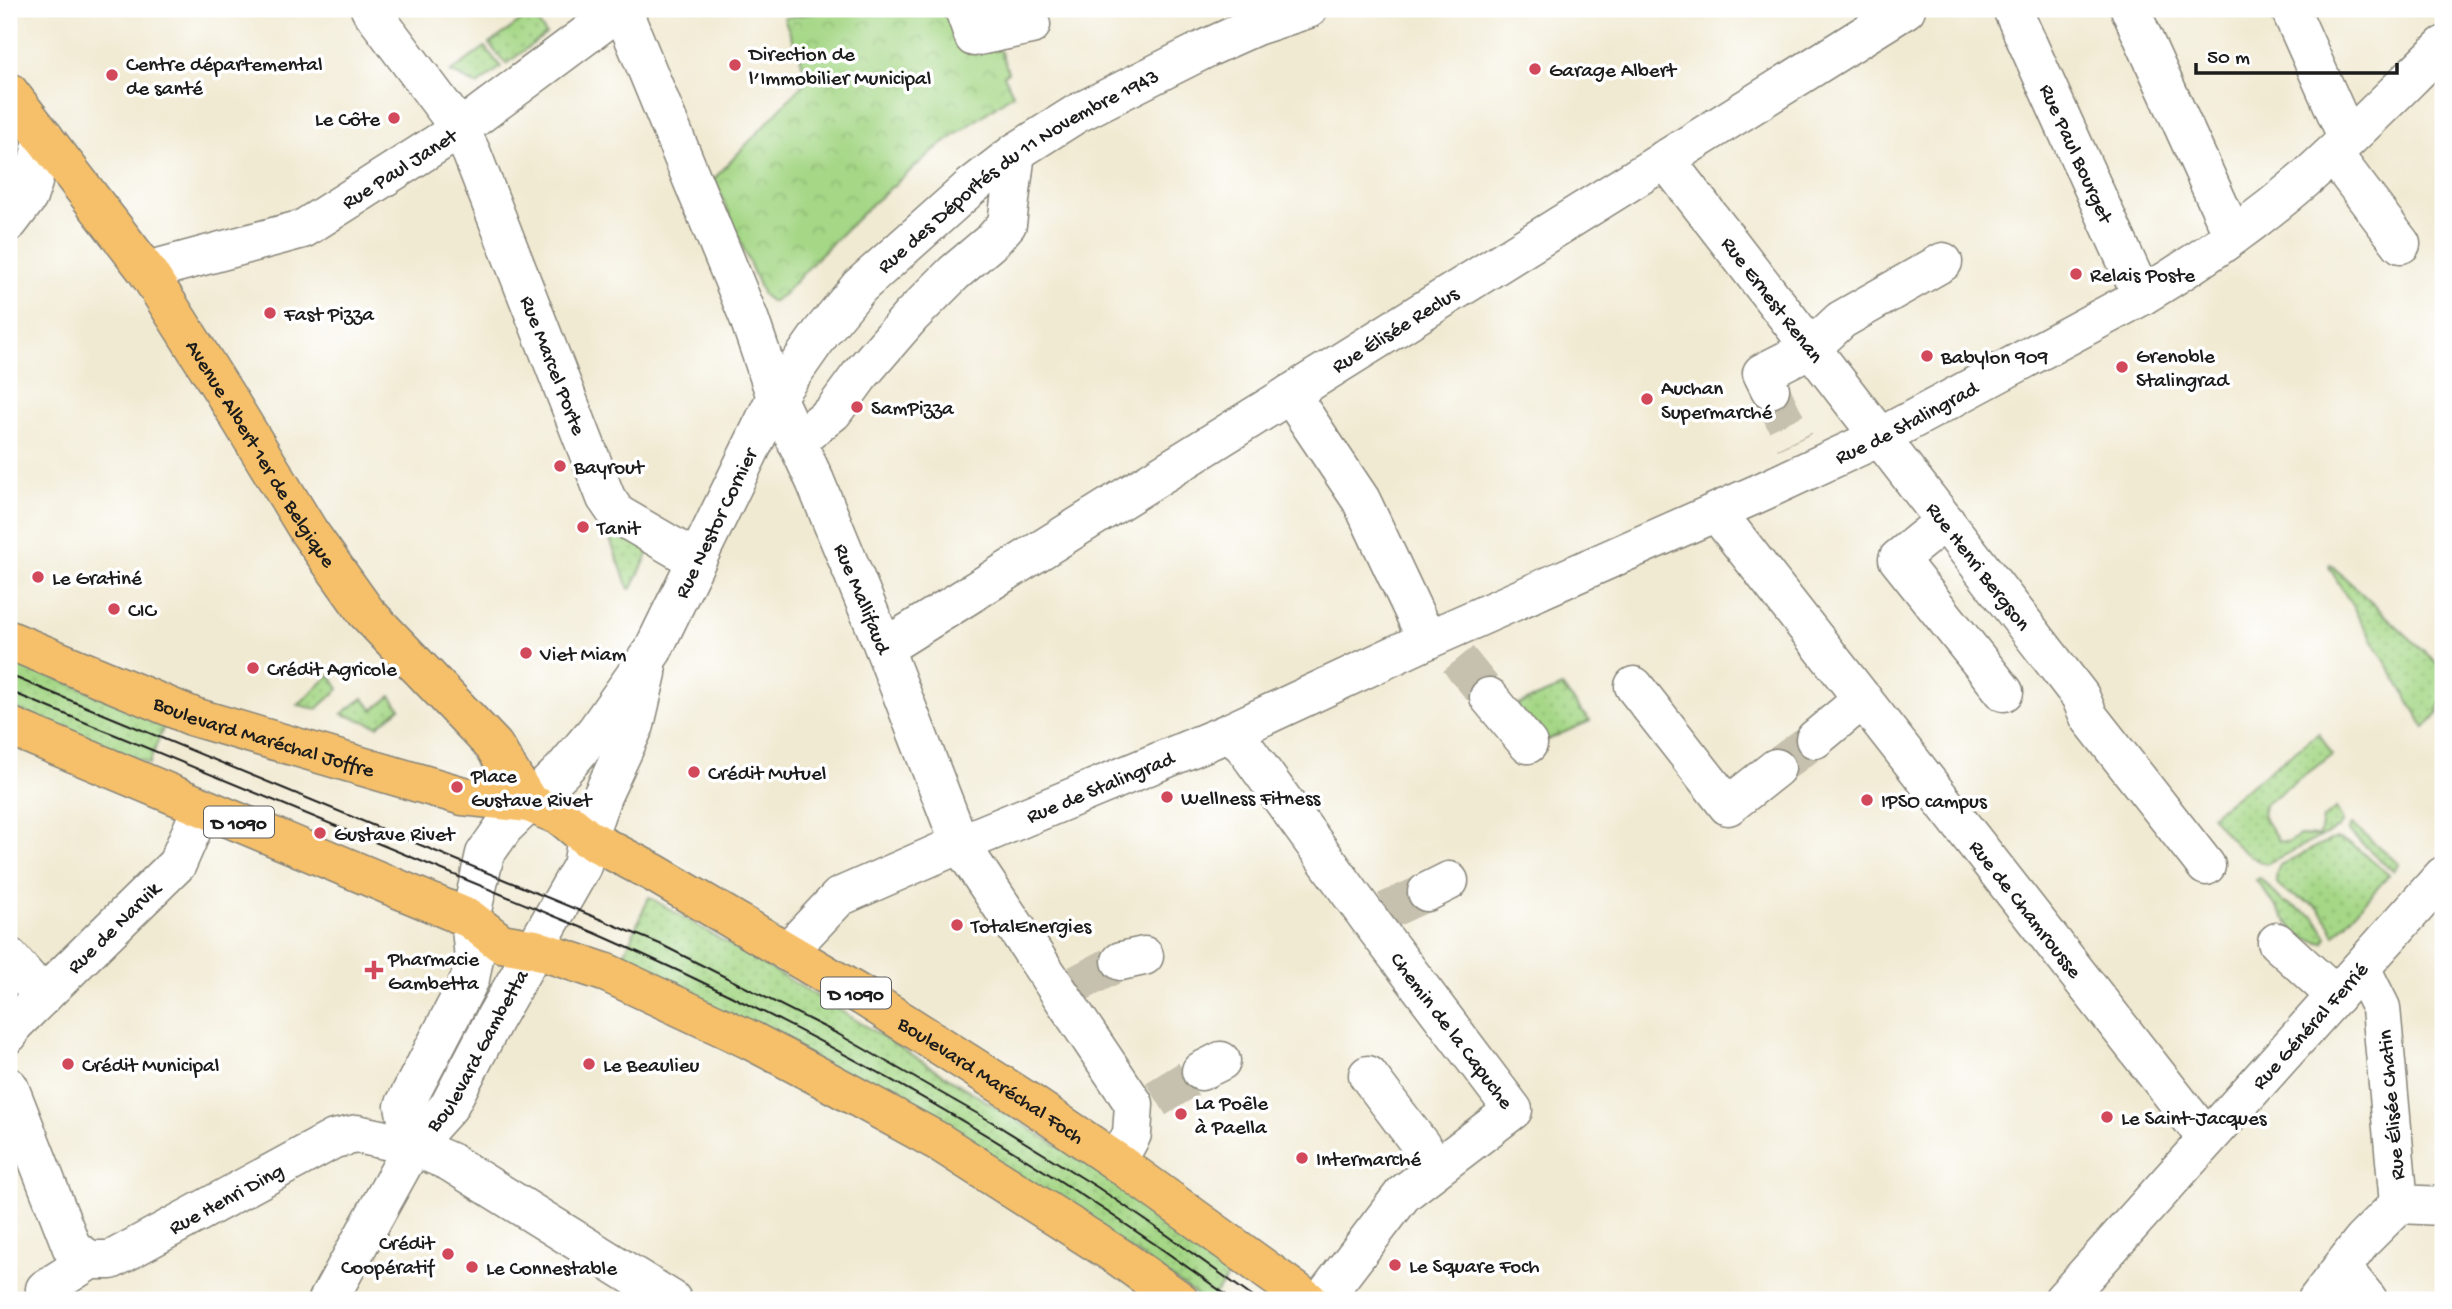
<svg xmlns="http://www.w3.org/2000/svg" width="2452" height="1309" viewBox="0 0 2452 1309" font-family="'Gochi Hand',sans-serif">
	<style>
		.grass { fill: url(#grass-dots); stroke: #607a51; stroke-width: 2 }
		.park { fill: url(#park-crowns); stroke: #607a51; stroke-width: 2 }
		.lines { fill: none; stroke-linecap: round; stroke-linejoin: round }
		.minor-tunnel { stroke: #c6c1ae; stroke-width: 38; stroke-dasharray: 38 19; stroke-linecap: butt }
		.minor-casing { stroke: #868378; stroke-width: 41 }
		.major-casing { stroke: #868378; stroke-width: 41 }
		.minor { stroke: #fff; stroke-width: 38 }
		.major { stroke: #f6c06b; stroke-width: 38 }
		.tram { stroke: #1c1c1c; stroke-width: 2 }
		.poi-dot { fill: #d1495b; stroke: #fff; stroke-width: 2.5 }
		.labels { text-anchor: middle; stroke-width: 7; stroke-linejoin: round; paint-order: stroke }
		.shield { fill: #fff; stroke: #606060; stroke-width: 2 }
		.shield-label { font-size: 19px; font-weight: bold; fill: #1c1c1c }
		.poi-label { font-size: 21px; fill: #1c1c1c; stroke: #fff; text-anchor: start }
		.street-label { font-size: 21px; fill: #1c1c1c; stroke: #fff }
	</style>
	<defs>
		<pattern id="grass-dots" width="8" height="8" patternUnits="userSpaceOnUse" patternTransform="scale(1.75)"><rect width="8" height="8" fill="#a5d786"/><path d="M2 2h.1M6 6h.1" fill="none" stroke="#8db873" stroke-width="1.8" stroke-linecap="round"/></pattern>
		<pattern id="park-crowns" width="20" height="18" patternUnits="userSpaceOnUse" patternTransform="scale(1.75)"><rect width="20" height="18" fill="#a5d786"/><path d="M2 6a3 3 0 1 1 6 0M12 15a3 3 0 1 1 6 0" fill="none" stroke="#8db873"/></pattern>
	</defs>
	<rect width="100%" height="100%" fill="#fff"/>
	<filter id="ink" filterUnits="userSpaceOnUse"><feTurbulence type="fractalNoise" baseFrequency=".0143" numOctaves="2"/><feDisplacementMap in="SourceGraphic" scale="14" xChannelSelector="R" yChannelSelector="G"/><feConvolveMatrix kernelMatrix="1 2 1 2 8 2 1 2 1" color-interpolation-filters="sRGB"/></filter>
	<filter id="wash" filterUnits="userSpaceOnUse"><feTurbulence type="fractalNoise" baseFrequency=".00686" numOctaves="4" result="noise"/><feDisplacementMap in="SourceGraphic" scale="28" xChannelSelector="R" yChannelSelector="G"/><feGaussianBlur stdDeviation="1.57" result="paint"/><feColorMatrix in="noise" values="0 0 0 0 0 0 0 0 0 0 0 0 0 0 0 0 0 1.4 0 .05"/><feComposite in="paint" operator="in"/></filter>
	<g filter="url(#wash)">
		<rect width="100%" height="100%" fill="#f1ead3"/>
		<g class="grass">
			<polygon points="532,13 546,34 506,64 489,44"/>
			<polygon points="485,47 501,67 477,85 451,72"/>
			<polygon points="606,529 651,548 632,588 629,589"/>
			<polygon points="2330,564 2443,669 2443,702 2437,709 2439,712 2425,728 2329,567"/>
			<polygon points="9,658 165,723 149,764 9,706"/>
			<polygon points="330,675 339,689 317,709 298,705"/>
			<polygon points="1562,687 1590,721 1540,743 1510,708"/>
			<polygon points="391,696 400,708 378,726 342,714 363,698 373,710"/>
			<path d="M2319,733L2332,755L2264,805L2262,815L2279,841L2289,842L2300,835L2319,836L2322,819L2336,809L2343,821L2339,828L2266,864C2241,855 2227,836 2211,815Z"/>
			<polygon points="2352,824 2399,864 2393,871 2348,831"/>
			<path d="M2336,839L2352,844L2389,875L2335,935C2330,926 2325,913 2317,907C2302,896 2264,894 2280,865L2330,840Z"/>
			<polygon points="2260,878 2282,901 2315,917 2327,937 2324,943 2298,936 2256,880"/>
			<polygon points="649,897 827,1002 1130,1191 1235,1267 1211,1300 1203,1300 1135,1252 620,964"/>
		</g>
		<polygon class="park" points="834,9 977,9 1002,54 1008,72 1004,75 1013,94 933,151 872,204 819,256 784,294 772,302 763,295 714,179 808,79 784,18"/>
	</g>
	<g filter="url(#ink)">
		<g class="lines">
			<g class="minor-tunnel">
				<polyline points="1770,389 1795,442"/>
				<polyline points="1458,659 1489,697"/>
				<polyline points="1776,768 1815,739"/>
				<polyline points="1386,911 1427,892"/>
				<polyline points="1077,984 1121,961"/>
				<polyline points="1156,1099 1201,1071"/>
			</g>
			<g class="minor-casing">
				<g id="minor">
					<path id="s1" d="M370,9L460,129L472,154L606,498L617,514L696,560"/>
					<path id="s2" d="M622,9L749,318L776,397L815,481L884,648L960,844L1134,1104L1132,1134L1117,1162"/>
					<polyline points="964,9 974,37 1031,25"/>
					<path id="s3" d="M2012,9L2142,296"/>
					<polyline points="2130,9 2233,236"/>
					<polyline points="2290,9 2348,139"/>
					<polyline points="2333,154 2401,244"/>
					<path id="s4" d="M1665,159L2080,696L2089,717L2206,866"/>
					<polyline points="9,222 28,197 33,182 44,137"/>
					<path id="s5" d="M147,271L303,229L460,129L621,9"/>
					<polyline points="1770,389 1762,373 1811,348 1841,320 1943,262"/>
					<polyline points="1290,394 1361,500 1427,640"/>
					<polyline points="797,441 833,412 860,375 911,316 954,273 993,240 1007,224 1016,152"/>
					<path id="s6" d="M1717,513L2207,1139"/>
					<polyline points="1945,521 1898,559 2004,692"/>
					<path id="s7" d="M884,648L1906,9"/>
					<polyline points="1634,686 1728,806 1776,768"/>
					<polyline points="1489,697 1528,744"/>
					<path id="s8" d="M1228,733L1243,745L1369,919L1513,1110L1403,1194L1322,1300"/>
					<polyline points="1815,739 1863,699"/>
					<polyline points="1427,892 1449,881"/>
					<polyline points="2277,942 2336,996"/>
					<path id="s9" d="M787,952L839,897L960,844L1228,733L1427,640L1759,493L1880,437L2142,296C2199,262 2254,223 2304,180C2352,137 2397,91 2443,46"/>
					<polyline points="9,957 43,996"/>
					<polyline points="1121,961 1144,956"/>
					<path id="s10" d="M9,1034L12,1026L177,864L202,807"/>
					<polyline points="1201,1071 1221,1061"/>
					<polyline points="1368,1075 1437,1167"/>
					<polyline points="9,1087 72,1248 90,1260"/>
					<path id="s11" d="M413,1146L404,1106L470,979L474,958L470,919L485,854L504,827L563,770L596,731L653,650L776,397L821,333L860,286L972,186L1016,152L1076,114L1207,48L1256,26L1308,9"/>
					<polyline points="2399,1204 2443,1206"/>
					<polyline points="2342,1268 2368,1300"/>
					<path id="s12" d="M45,1289L90,1260H111L334,1139L357,1134L413,1146L450,1162L672,1300"/>
					<path id="s13" d="M328,1300L413,1146L449,1106L495,1018L582,866L587,838L602,796L635,725L647,673"/>
					<path id="s14" d="M2063,1300L2443,876"/>
					<polyline points="2317,1300 2362,1241 2399,1204 2381,1008 2361,968"/>
				</g>
			</g>
			<g class="major-casing">
				<g id="major">
					<path id="s15" d="M9,92L147,271L231,404L309,532L366,612L494,746L529,803"/>
					<path id="s16" d="M9,640L194,717L463,796L529,803L562,817L587,838L654,873L864,997L1027,1101L1117,1162L1308,1300"/>
					<polyline points="9,726 470,919 501,943 535,949 607,973 750,1040 822,1078 939,1142 1119,1257 1179,1300"/>
				</g>
			</g>
			<use href="#minor" class="minor"/>
			<use href="#major" class="major"/>
			<g class="tram">
				<polyline points="9,675 660,944 838,1034 992,1122 1097,1187 1167,1235 1257,1300"/>
				<path d="M9,691L595,933C821,1032 1035,1154 1233,1300"/>
			</g>
		</g>
	</g>
	<g class="poi-dot">
		<circle cx="735" cy="65" r="7"/>
		<circle cx="1535" cy="69" r="7"/>
		<circle cx="112" cy="75" r="7"/>
		<circle cx="394" cy="118" r="7"/>
		<circle cx="2076" cy="274" r="7"/>
		<circle cx="270" cy="313" r="7"/>
		<circle cx="1927" cy="356" r="7"/>
		<circle cx="2122" cy="367" r="7"/>
		<circle cx="1647" cy="399" r="7"/>
		<circle cx="857" cy="407" r="7"/>
		<circle cx="560" cy="466" r="7"/>
		<circle cx="583" cy="527" r="7"/>
		<circle cx="38" cy="577" r="7"/>
		<circle cx="114" cy="609" r="7"/>
		<circle cx="526" cy="653" r="7"/>
		<circle cx="253" cy="668" r="7"/>
		<circle cx="694" cy="772" r="7"/>
		<circle cx="457" cy="787" r="7"/>
		<circle cx="1167" cy="797" r="7"/>
		<circle cx="1867" cy="800" r="7"/>
		<circle cx="320" cy="833" r="7"/>
		<circle cx="957" cy="925" r="7"/>
		<path d="M370.5 959.5h7v7h7v7h-7v7h-7v-7h-7v-7h7z"/>
		<circle cx="68" cy="1064" r="7"/>
		<circle cx="589" cy="1064" r="7"/>
		<circle cx="1181" cy="1114" r="7"/>
		<circle cx="2107" cy="1117" r="7"/>
		<circle cx="1302" cy="1158" r="7"/>
		<circle cx="448" cy="1254" r="7"/>
		<circle cx="1395" cy="1265" r="7"/>
		<circle cx="472" cy="1267" r="7"/>
	</g>
	<g class="labels">
		<g class="shield">
			<rect x="204" y="806.5" width="70" height="31" rx="5"/>
			<rect x="821" y="977.5" width="70" height="31" rx="5"/>
		</g>
		<g class="shield-label">
			<text x="239" y="829">D 1090</text>
			<text x="856" y="1000">D 1090</text>
		</g>
		<g class="poi-label">
			<text x="749" y="60">Direction de<tspan x="749" dy="24">l’Immobilier Municipal</tspan></text>
			<text x="126" y="70">Centre départemental<tspan x="126" dy="24">de santé</tspan></text>
			<text x="1549" y="76">Garage Albert</text>
			<text x="380" y="125" text-anchor="end">Le Côte</text>
			<text x="2090" y="281">Relais Poste</text>
			<text x="284" y="320">Fast Pizza</text>
			<text x="2136" y="362">Grenoble<tspan x="2136" dy="24">Stalingrad</tspan></text>
			<text x="1941" y="363">Babylon 909</text>
			<text x="1661" y="394">Auchan<tspan x="1661" dy="24">Supermarché</tspan></text>
			<text x="871" y="414">SamPizza</text>
			<text x="574" y="473">Bayrout</text>
			<text x="597" y="534">Tanit</text>
			<text x="52" y="584">Le Gratiné</text>
			<text x="128" y="616">CIC</text>
			<text x="540" y="660">Viet Miam</text>
			<text x="267" y="675">Crédit Agricole</text>
			<text x="708" y="779">Crédit Mutuel</text>
			<text x="471" y="782">Place<tspan x="471" dy="24">Gustave Rivet</tspan></text>
			<text x="1181" y="804">Wellness Fitness</text>
			<text x="1881" y="807">IPSO campus</text>
			<text x="334" y="840">Gustave Rivet</text>
			<text x="971" y="932">TotalEnergies</text>
			<text x="388" y="965">Pharmacie<tspan x="388" dy="24">Gambetta</tspan></text>
			<text x="82" y="1071">Crédit Municipal</text>
			<text x="603" y="1071">Le Beaulieu</text>
			<text x="1195" y="1109">La Poêle<tspan x="1195" dy="24">à Paella</tspan></text>
			<text x="2121" y="1124">Le Saint-Jacques</text>
			<text x="1316" y="1165">Intermarché</text>
			<text x="434" y="1249" text-anchor="end">Crédit<tspan x="434" dy="24">Coopératif</tspan></text>
			<text x="1409" y="1272">Le Square Foch</text>
			<text x="486" y="1274">Le Connestable</text>
		</g>
		<g class="street-label">
			<text dy="7" stroke="none"><textPath href="#s3" startOffset="158">Rue Paul Bourget</textPath></text>
			<text dy="7" stroke="none"><textPath href="#s5" startOffset="275">Rue Paul Janet</textPath></text>
			<text dy="7" stroke="none"><textPath href="#s11" startOffset="1194">Rue des Déportés du 11 Novembre 1943</textPath></text>
			<text dy="7" stroke="none"><textPath href="#s4" startOffset="177">Rue Ernest Renan</textPath></text>
			<text dy="7" stroke="none"><textPath href="#s7" startOffset="602">Rue Élisée Reclus</textPath></text>
			<text dy="7" stroke="none"><textPath href="#s1" startOffset="404">Rue Marcel Porte</textPath></text>
			<text dy="7" stroke="none"><textPath href="#s9" startOffset="1244">Rue de Stalingrad</textPath></text>
			<text dy="7" stroke="none"><textPath href="#s15" startOffset="441">Avenue Albert 1er de Belgique</textPath></text>
			<text dy="7" stroke="none"><textPath href="#s11" startOffset="718">Rue Nestor Cornier</textPath></text>
			<text dy="7" stroke="none"><textPath href="#s4" startOffset="514">Rue Henri Bergson</textPath></text>
			<text dy="7" stroke="none"><textPath href="#s2" startOffset="637">Rue Mallifaud</textPath></text>
			<text dy="7" stroke="none"><textPath href="#s16" startOffset="273">Boulevard Maréchal Joffre</textPath></text>
			<text dy="7" stroke="none"><textPath href="#s9" startOffset="359">Rue de Stalingrad</textPath></text>
			<text dy="7" stroke="none"><textPath href="#s6" startOffset="502">Rue de Chamrousse</textPath></text>
			<text dy="7" stroke="none"><textPath href="#s10" startOffset="150">Rue de Narvik</textPath></text>
			<text dy="7" stroke="none"><textPath href="#s14" startOffset="369">Rue Général Ferrié</textPath></text>
			<text dy="7" stroke="none"><textPath href="#s8" startOffset="373">Chemin de la Capuche</textPath></text>
			<text dy="7" stroke="none"><textPath href="#s13" startOffset="292">Boulevard Gambetta</textPath></text>
			<text dy="7" stroke="none"><textPath href="#s16" startOffset="1087">Boulevard Maréchal Foch</textPath></text>
			<text transform="translate(2390 1105) rotate(-95)" y="7">Rue Élisée Chatin</text>
			<text dy="7" stroke="none"><textPath href="#s12" startOffset="205">Rue Henri Ding</textPath></text>
		</g>
	</g>
	<rect width="2452" height="1309" fill="none" stroke="#fff" stroke-width="35"/>
	<path d="M2196 63v10h201v-10" fill="none" stroke="#1c1c1c" stroke-width="3.5"/>
	<text x="2207" y="63" font-size="21" fill="#1c1c1c" stroke="#ffffff" stroke-width="5" paint-order="stroke">50 m</text>
</svg>
